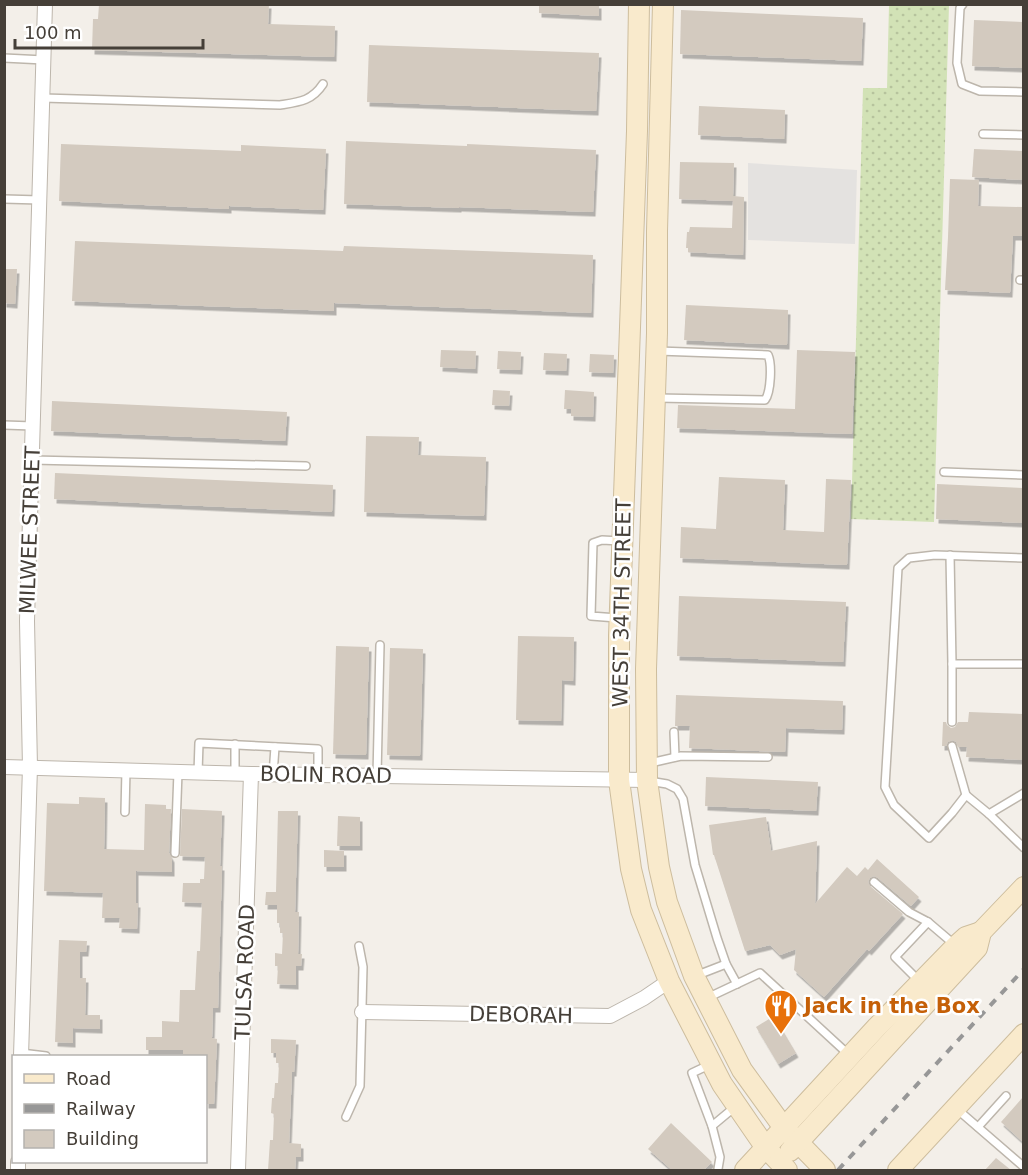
<svg xmlns="http://www.w3.org/2000/svg" width="1028" height="1175" viewBox="0 0 1028 1175" font-family="'DejaVu Sans',sans-serif">
	<style>
		.grass { fill: url(#grass-dots) }
		.parking { fill: #e4e2e0 }
		.building { fill: #d3cabf; filter: url(#shadow) }
		.lines { fill: none; stroke-linecap: round; stroke-linejoin: round }
		.lane-casing { stroke: #bdb6ac; stroke-width: 10 }
		.street-casing { stroke: #bdb6ac; stroke-width: 16 }
		.secondary-casing { stroke: #cdbd9d; stroke-width: 22 }
		.lane { stroke: #fff; stroke-width: 7 }
		.street { stroke: #fff; stroke-width: 14 }
		.secondary { stroke: #f9eacc; stroke-width: 20 }
		.rail { stroke: #979797; stroke-width: 4; stroke-dasharray: 8 8; stroke-linecap: butt }
		.labels { text-anchor: middle; stroke-width: 5; stroke-linejoin: round; paint-order: stroke }
		.street-label { font-size: 21px; fill: #453f38; stroke: #fff }
		.food-label { font-size: 21px; font-weight: bold; fill: #c56008; stroke: #fff; text-anchor: start }
	</style>
	<defs>
		<pattern id="grass-dots" width="8" height="8" patternUnits="userSpaceOnUse" patternTransform="scale(1.5)"><rect width="8" height="8" fill="#d2e2b6"/><path d="M2 2h.1M6 6h.1" fill="none" stroke="#b6c39d" stroke-width="1.8" stroke-linecap="round"/></pattern>
		<filter id="shadow"><feDropShadow dx="2.5" dy="4.5" stdDeviation="0" flood-color="#0004"/></filter>
	</defs>
	<rect width="100%" height="100%" fill="#f3efe9"/>
	<polygon class="grass" points="889,5 949,5 934,522 851,519 863,88 887,88"/>
	<polygon class="parking" points="748,163 857,170 855,244 748,240"/>
	<g class="building">
		<polygon points="99,4 269,4 268,24 335,26 334,57 92,50 93,19 98,19"/>
		<polygon points="539,4 599,4 599,16 539,13"/>
		<polygon points="681,10 863,18 861,61 680,54"/>
		<polygon points="974,20 1023,22 1023,68 972,66"/>
		<polygon points="369,45 599,53 596,111 367,102"/>
		<polygon points="699,106 785,110 784,139 698,135"/>
		<polygon points="346,141 467,146 467,144 596,150 593,212 459,207 459,208 344,204"/>
		<polygon points="61,144 241,151 241,145 326,149 323,210 229,206 229,209 59,201"/>
		<polygon points="974,149 1023,151 1023,180 972,177"/>
		<polygon points="680,162 734,163 733,196 744,197 743,255 688,252 688,248 686,248 687,232 689,232 690,227 732,228 733,201 679,199"/>
		<polygon points="950,179 979,180 978,206 1023,207 1023,236 1013,236 1010,293 945,290 948,237"/>
		<polygon points="75,241 343,251 344,246 593,255 591,313 334,303 334,311 72,301"/>
		<polygon points="4,269 17,269 15,304 4,303"/>
		<polygon points="686,305 788,310 787,345 684,340"/>
		<polygon points="441,350 476,351 475,369 440,367"/>
		<polygon points="797,350 855,352 852,434 677,428 678,405 795,409"/>
		<polygon points="498,351 521,352 520,370 497,369"/>
		<polygon points="544,353 567,354 566,371 543,370"/>
		<polygon points="590,354 614,355 613,373 589,372"/>
		<polygon points="493,390 510,391 509,406 492,405"/>
		<polygon points="565,390 594,392 593,417 571,416 571,409 564,409"/>
		<polygon points="52,401 287,412 285,441 51,431"/>
		<polygon points="366,436 419,437 418,455 486,457 484,516 364,512"/>
		<polygon points="55,473 333,485 332,512 54,499"/>
		<polygon points="719,477 785,480 783,530 824,532 826,479 851,480 847,565 680,558 681,527 716,529"/>
		<polygon points="937,484 1023,488 1023,523 936,519"/>
		<polygon points="679,596 846,602 843,662 677,656"/>
		<polygon points="518,636 574,637 573,681 562,680 561,721 516,720"/>
		<polygon points="336,646 369,647 366,755 333,754"/>
		<polygon points="390,648 423,649 420,756 387,755"/>
		<polygon points="676,695 843,701 842,730 786,728 785,752 689,748 690,726 675,726"/>
		<polygon points="969,712 1023,714 1023,760 966,757 967,747 958,747 956,742 953,740 948,742 946,746 942,746 943,722 946,722 947,725 951,728 955,727 958,722 968,722"/>
		<polygon points="706,777 818,782 816,811 705,806"/>
		<polygon points="79,797 105,798 104,849 144,850 145,804 166,805 166,809 171,809 169,853 172,858 172,872 136,871 136,903 138,903 137,929 119,928 120,918 102,918 103,893 44,891 47,803 79,804"/>
		<polygon points="182,809 222,811 220,866 222,866 218,1008 213,1008 212,1038 217,1039 214,1104 206,1104 206,1056 183,1056 183,1050 146,1050 146,1037 162,1037 162,1021 179,1022 180,990 195,990 197,951 200,951 202,903 182,902 183,883 200,883 200,879 204,879 205,857 180,856"/>
		<polygon points="278,811 298,811 295,912 299,912 298,954 302,954 301,966 296,966 296,985 277,984 278,966 275,966 275,953 282,954 283,933 280,933 280,923 277,923 277,905 265,905 266,892 276,892"/>
		<polygon points="338,816 360,817 360,846 337,846"/>
		<polygon points="766,817 771,851 817,841 815,904 847,867 857,876 865,867 868,870 877,859 919,897 911,906 878,878 874,876 870,878 868,882 870,886 903,914 869,951 867,949 824,997 794,970 796,949 780,955 770,945 745,951 714,855 713,855 709,825"/>
		<polygon points="324,850 344,851 344,867 324,867"/>
		<polygon points="59,940 87,941 86,952 80,952 80,978 86,978 85,1015 100,1015 100,1029 73,1028 73,1043 55,1042"/>
		<polygon points="774,1016 796,1053 778,1064 756,1027"/>
		<polygon points="271,1039 296,1040 294,1072 292,1072 289,1143 301,1144 301,1157 296,1157 295,1170 268,1170 270,1140 273,1140 274,1114 271,1113 272,1098 274,1098 275,1083 278,1083 279,1063 276,1063 276,1053 271,1053"/>
		<polygon points="1023,1097 1023,1142 1001,1122"/>
		<polygon points="671,1123 712,1162 704,1170 672,1170 648,1149"/>
		<polygon points="996,1158 1011,1170 985,1170"/>
	</g>
	<g class="lines">
		<g class="lane-casing">
			<g id="lane">
				<polyline points="963,4 960,8 957,63 962,84 980,91 1024,92"/>
				<polyline points="4,58 44,60"/>
				<path d="M43,98L280,105C299,102 312,101 323,84"/>
				<polyline points="983,134 1024,135"/>
				<polyline points="4,199 40,200"/>
				<polyline points="1020,280 1024,280"/>
				<path d="M657,398L765,400C771,392 772,364 768,355L658,351"/>
				<polyline points="4,425 33,426"/>
				<polyline points="32,460 306,466"/>
				<polyline points="944,472 1024,475"/>
				<polyline points="950,555 952,664 952,722"/>
				<polyline points="617,618 591,616 593,543 602,540 620,541"/>
				<polyline points="952,664 1024,664"/>
				<polyline points="674,732 675,757"/>
				<polyline points="952,746 966,795"/>
				<polyline points="650,763 681,756 768,757"/>
				<polyline points="198,773 199,743 318,749 318,775"/>
				<polyline points="235,774 235,744"/>
				<polyline points="273,775 275,747"/>
				<polyline points="377,776 380,645"/>
				<polyline points="649,781 667,784 677,789 683,799 695,865 717,938 726,964 737,984"/>
				<polyline points="1024,793 989,814 1024,848"/>
				<polyline points="125,812 126,770"/>
				<polyline points="989,814 966,795 952,813 929,838 894,805 885,787 898,568 909,558 935,555 1024,558"/>
				<polyline points="175,853 178,772"/>
				<polyline points="874,882 909,912 928,922"/>
				<polyline points="695,976 726,964"/>
				<polyline points="919,981 895,957 928,922 955,945"/>
				<polyline points="707,998 760,973 848,1054"/>
				<polyline points="21,1053 46,1056"/>
				<polyline points="709,1065 692,1073 712,1126"/>
				<polyline points="958,1110 1024,1167"/>
				<polyline points="346,1117 360,1086 363,967 359,946"/>
				<polyline points="978,1127 1006,1096"/>
				<polyline points="718,1169 720,1157 712,1126 736,1106"/>
			</g>
		</g>
		<g class="street-casing">
			<g id="street">
				<polyline points="4,767 251,774 647,780"/>
				<polyline points="362,1012 610,1016 644,998 669,981"/>
				<polyline points="21,1056 30,767 27,621 45,4"/>
				<polyline points="18,1170 18,1162"/>
				<polyline points="238,1170 251,774"/>
			</g>
		</g>
		<g class="secondary-casing">
			<g id="secondary">
				<polyline points="639,4 637,131 619,636 619,780 631,869 641,910 669,981 722,1084 766,1148 787,1170"/>
				<polyline points="663,4 657,231 657,333 646,669 647,780 659,867 667,902 694,976 742,1070 784,1128 825,1170"/>
				<polyline points="790,1151 977,948 981,932 1024,887"/>
				<polyline points="745,1170 876,1028 956,946 966,937 981,932"/>
				<polyline points="898,1170 1024,1034"/>
			</g>
		</g>
		<use href="#lane" class="lane"/>
		<use href="#street" class="street"/>
		<use href="#secondary" class="secondary"/>
		<polyline class="rail" points="838,1170 1024,969"/>
	</g>
	<defs>
		<g id="restaurant-pin" transform="scale(1.725)"><path d="M0 17L-7.5 6A9.5 9.5 0 1 1 7.5 6Z" fill="#e8710a" stroke="#fff"/><path d="M-5-6h1v4h1v-4h1v4h1v-4h1v5L-1.5 .5V6h-2V.5L-5-1ZM5-6V6H3V1.5H1.5Q1.5-4 5-6Z" fill="#fff"/></g>
	</defs>
	<g fill-rule="evenodd">
		<use href="#restaurant-pin" x="781" y="1006"/>
	</g>
	<g class="labels">
		<g class="street-label">
			<text transform="translate(30 530) rotate(-88)" y="7">MILWEE STREET</text>
			<text transform="translate(622 603) rotate(-89)" y="7">WEST 34TH STREET</text>
			<text transform="translate(326 775) rotate(1)" y="7">BOLIN ROAD</text>
			<text transform="translate(245 972) rotate(-88)" y="7">TULSA ROAD</text>
			<text transform="translate(521 1015) rotate(1)" y="7">DEBORAH</text>
		</g>
		<g class="food-label">
			<text x="804" y="1013">Jack in the Box</text>
		</g>
	</g>
	<rect width="1028" height="1175" fill="none" stroke="#453f38" stroke-width="12"/>
	<rect x="12" y="1055" width="195" height="108" fill="#ffffff" stroke="#b5b2af" stroke-width="1.5"/>
	<rect x="24" y="1074" width="30" height="9" fill="#f9eacc" stroke="#b5b2af" stroke-width="1.5"/>
	<text x="66" y="1085" font-size="18" fill="#453f38">Road</text>
	<rect x="24" y="1104" width="30" height="9" fill="#979797" stroke="#b5b2af" stroke-width="1.5"/>
	<text x="66" y="1115" font-size="18" fill="#453f38">Railway</text>
	<rect x="24" y="1130" width="30" height="18" fill="#d3cabf" stroke="#b5b2af" stroke-width="1.5"/>
	<text x="66" y="1145" font-size="18" fill="#453f38">Building</text>
	<path d="M15 39v9h188v-9" fill="none" stroke="#453f38" stroke-width="3"/>
	<text x="24" y="39" font-size="18" fill="#453f38" stroke="#ffffff" stroke-width="4.5" paint-order="stroke">100 m</text>
</svg>
